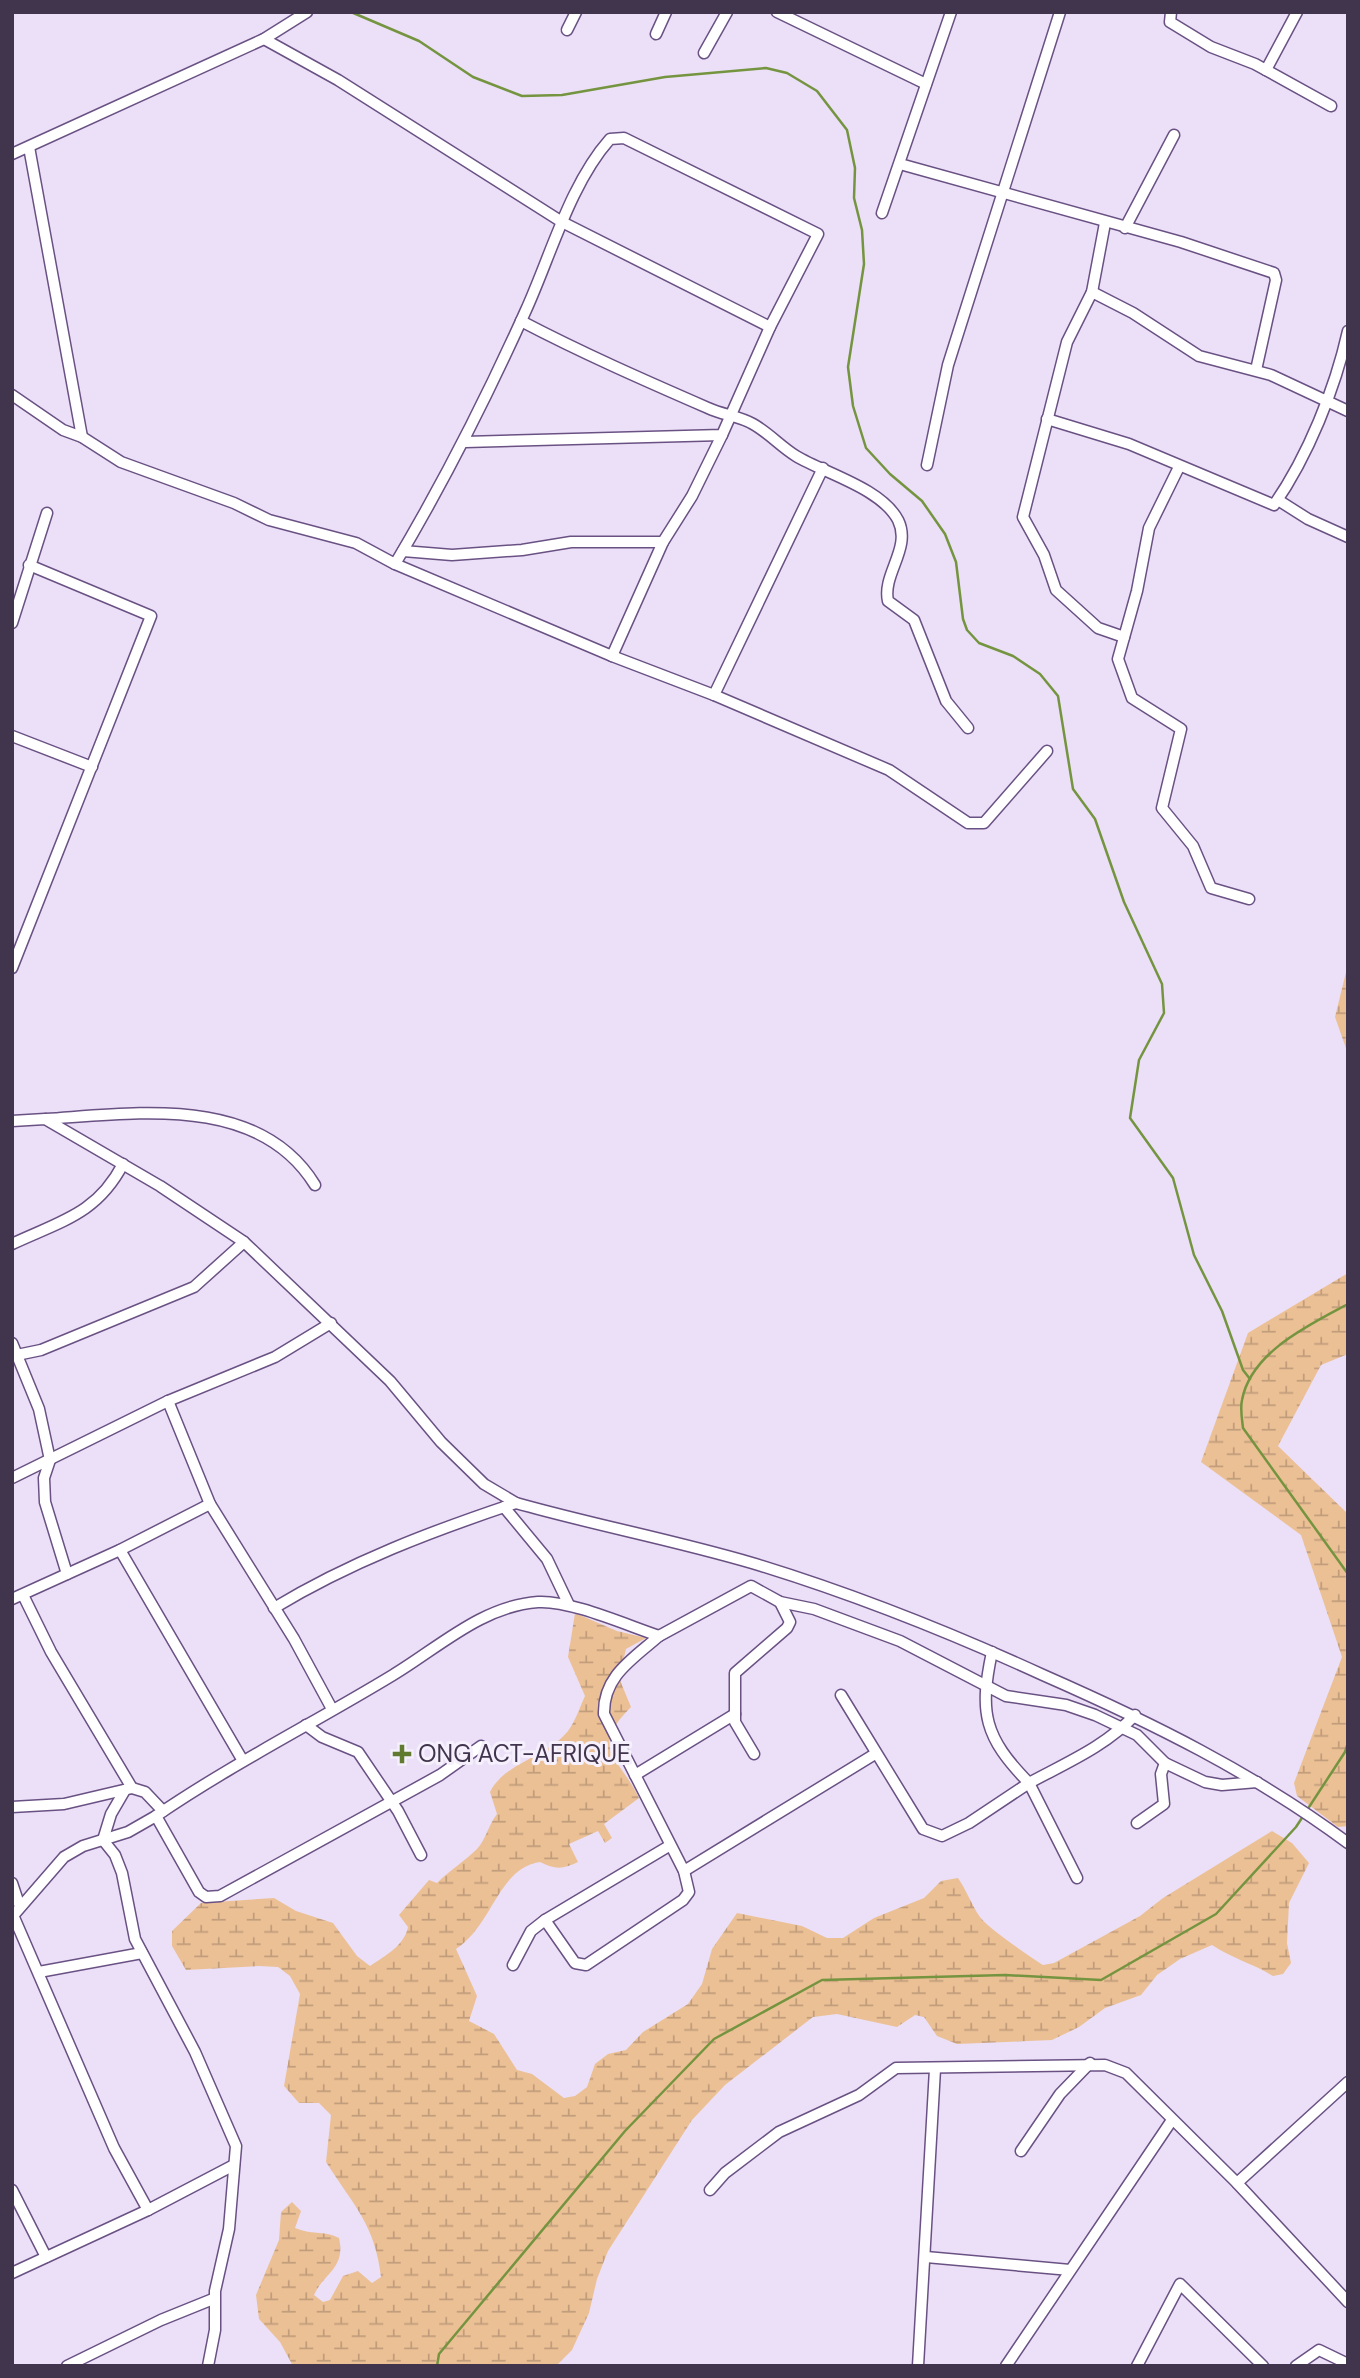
<svg xmlns="http://www.w3.org/2000/svg" width="1360" height="2378" viewBox="0 0 1360 2378" font-family="'DM Sans',sans-serif">
	<style>
		.wetland { fill: url(#wetland-marsh) }
		.lines { fill: none; stroke-linecap: round; stroke-linejoin: round }
		.stream { stroke: #759440; stroke-width: 2.5 }
		.street-casing { stroke: #6a5184; stroke-width: 13 }
		.street { stroke: #fff; stroke-width: 10 }
		.poi-dot { fill: #607b2f; stroke: #f5f0fc; stroke-width: 2.5 }
		.labels { text-anchor: middle; stroke-width: 6; stroke-linejoin: round; paint-order: stroke }
		.poi-label { font-size: 24px; fill: #40354c; stroke: #f5f0fc; text-anchor: start }
	</style>
	<defs>
		<pattern id="wetland-marsh" width="20" height="14" patternUnits="userSpaceOnUse" patternTransform="scale(1.75)"><rect width="20" height="14" fill="#ecc095"/><path d="M1 5h8M5 5V1M11 12h8M15 12V8" fill="none" stroke="#c19d7c"/></pattern>
	</defs>
	<rect width="100%" height="100%" fill="#ebe0f7"/>
	<g class="wetland">
		<polygon points="1348,964 1348,1054 1335,1017"/>
		<polygon points="1348,1273 1348,1354 1321,1365 1278,1446 1348,1514 1348,1826 1338,1827 1297,1796 1294,1783 1342,1657 1301,1535 1201,1462 1248,1333"/>
		<path d="M575,1613L617,1631L646,1638L626,1649L619,1678L631,1707C588,1750 619,1756 639,1798L604,1824L612,1838L605,1843L598,1831L569,1844L578,1862C563,1869 556,1870 540,1862C498,1868 493,1925 456,1949L477,1996L469,2021L494,2034L517,2070L532,2074L564,2098L575,2096L587,2087L595,2064L608,2054L626,2050L643,2032L688,2004L702,1984L712,1949L737,1913L802,1926L827,1938H843L874,1918L924,1898L941,1881L958,1878C967,1891 972,1906 980,1917C990,1930 1028,1955 1043,1965L1054,1963L1140,1916L1163,1898L1272,1831L1292,1843L1309,1863L1289,1903L1287,1943L1291,1963L1283,1974L1273,1976C1252,1963 1233,1959 1212,1945L1180,1959L1157,1975L1141,1995L1105,2008L1079,2027L1052,2040L957,2044L937,2036L924,2017L915,2015L897,2027L837,2014L813,2017L725,2085L692,2120L608,2251L597,2279L589,2313L572,2350L556,2366H293L280,2342L259,2319L256,2295L279,2240L281,2212L292,2202L301,2211L295,2228C311,2235 323,2230 339,2238C346,2268 324,2273 314,2295L323,2302L330,2300L343,2276L358,2271L372,2283L381,2277C375,2224 353,2205 326,2162L331,2115L319,2103H299L284,2086L300,1994L290,1976L278,1967L259,1966L186,1970L172,1946V1931L201,1903L274,1898L296,1911L333,1923L357,1956L370,1966C386,1955 404,1946 408,1927L399,1915L429,1880L437,1883C450,1870 465,1861 477,1849C485,1841 489,1824 497,1814L490,1792C504,1763 547,1757 568,1731C575,1722 580,1707 585,1696L568,1657Z"/>
	</g>
	<g class="lines">
		<g class="stream">
			<polyline points="351,12 419,41 473,77 522,96 562,95 665,77 766,68 787,73 817,91 847,130 855,168 854,198 862,230 864,264 848,367 853,406 866,448 890,474 922,501 945,534 956,562 963,619 967,630 979,643 1013,656 1040,674 1058,696 1073,789 1095,819 1124,902 1162,984 1164,1013 1139,1060 1130,1118 1173,1178 1194,1255 1222,1311 1243,1370 1250,1379"/>
			<path d="M1348,1304C1309,1325 1251,1352 1242,1400C1240,1409 1242,1419 1243,1428L1348,1574"/>
			<polyline points="437,2366 439,2354 625,2131 714,2039 822,1980 1005,1975 1101,1980 1216,1914 1296,1827 1345,1752 1348,1743"/>
		</g>
		<g class="street-casing">
			<g id="street">
				<polyline points="777,12 926,84"/>
				<polyline points="1171,12 1170,22 1211,47 1255,64 1331,106"/>
				<polyline points="567,30 576,12"/>
				<polyline points="656,34 666,12"/>
				<polyline points="264,39 338,80 562,222 770,327"/>
				<polyline points="704,53 727,12"/>
				<polyline points="1266,70 1297,12"/>
				<polyline points="29,147 82,437"/>
				<polyline points="12,154 264,39 307,12"/>
				<polyline points="900,164 1181,242 1274,273 1276,280 1256,370"/>
				<polyline points="882,213 951,12"/>
				<polyline points="1105,223 1092,292 1067,342 1023,517 1044,555 1056,590 1098,628 1124,637"/>
				<polyline points="1125,228 1174,135"/>
				<polyline points="1092,292 1133,313 1199,356 1271,375 1348,411"/>
				<path d="M521,321C582,353 646,381 708,408C723,415 739,416 753,424C769,433 780,446 796,456C824,473 881,488 898,520C912,548 882,574 888,601L914,620L946,701L968,728"/>
				<polyline points="12,395 63,430 82,437 121,462 234,503 269,520 356,543 395,564 612,656 663,542"/>
				<path d="M1047,419L1129,444L1274,505C1308,456 1335,389 1348,331"/>
				<polyline points="927,465 948,365 1060,12"/>
				<polyline points="1179,467 1149,528 1137,591 1118,659 1132,698 1181,729 1162,808 1193,846 1211,888 1249,899"/>
				<polyline points="1278,500 1308,519 1348,537"/>
				<polyline points="403,551 452,555 522,550 571,542 663,542 692,496 722,435"/>
				<path d="M395,564C445,480 486,399 526,310C551,255 570,184 610,139L624,138L818,234L770,327L722,435L465,442"/>
				<polyline points="12,623 47,513"/>
				<polyline points="612,656 714,695 889,770 968,823 984,823 1047,751"/>
				<polyline points="714,695 823,468"/>
				<polyline points="12,736 92,767"/>
				<polyline points="12,968 151,616 29,565"/>
				<path d="M46,1119C137,1113 259,1094 315,1185"/>
				<path d="M12,1121L45,1119L160,1186L244,1242L390,1381L441,1442L484,1484L516,1503C594,1525 674,1540 752,1563C851,1593 949,1632 1043,1675C1150,1722 1254,1773 1348,1843"/>
				<path d="M12,1244C61,1221 97,1214 123,1164"/>
				<polyline points="12,1343 39,1409 50,1460 44,1478 45,1502 67,1574"/>
				<polyline points="12,1356 41,1350 194,1287 244,1242"/>
				<polyline points="168,1401 210,1504 294,1639 332,1709"/>
				<polyline points="12,1478 168,1401 275,1357 331,1323"/>
				<polyline points="504,1507 547,1559 568,1603"/>
				<polyline points="120,1550 243,1761"/>
				<polyline points="23,1595 51,1652 132,1788"/>
				<polyline points="12,1599 120,1550 210,1504"/>
				<path d="M274,1608C350,1562 432,1531 516,1503"/>
				<path d="M659,1636C633,1659 603,1676 604,1714L684,1871L689,1892L683,1900L586,1965L575,1963L545,1920L669,1846"/>
				<path d="M992,1652C979,1713 984,1737 1029,1783C1066,1763 1106,1746 1135,1715"/>
				<polyline points="841,1695 923,1829 942,1836 969,1823 1029,1783 1077,1878"/>
				<polyline points="306,1725 322,1737 358,1752 398,1811 421,1855"/>
				<path d="M481,1746L440,1775L220,1896L206,1897L199,1892L156,1816C232,1764 314,1723 393,1675C438,1648 482,1606 538,1602C570,1600 626,1625 659,1636L751,1586L780,1602L814,1609L900,1641L1006,1696L1066,1705L1095,1715L1137,1735L1165,1763L1205,1782L1222,1785L1257,1782"/>
				<polyline points="754,1754 735,1722 735,1673 787,1628 790,1622 780,1602"/>
				<polyline points="635,1775 735,1714"/>
				<polyline points="12,1807 64,1804 132,1788 145,1792 163,1811"/>
				<polyline points="1137,1823 1164,1804 1161,1774 1165,1763"/>
				<polyline points="103,1840 115,1855 122,1873 135,1939 195,2052 236,2146 229,2229 215,2291 215,2330 208,2366"/>
				<polyline points="103,1840 111,1814 125,1790"/>
				<polyline points="684,1871 875,1754"/>
				<polyline points="12,1883 20,1907"/>
				<polyline points="13,1915 114,2148 148,2210"/>
				<polyline points="12,1917 64,1857 83,1846 128,1832 156,1816"/>
				<polyline points="513,1965 531,1931 545,1920"/>
				<polyline points="39,1972 142,1953"/>
				<polyline points="1021,2151 1060,2094 1090,2063"/>
				<polyline points="1237,2183 1348,2082"/>
				<polyline points="12,2190 46,2257"/>
				<polyline points="710,2190 725,2173 779,2132 859,2095 896,2068 1105,2065 1126,2073 1237,2183 1348,2302"/>
				<polyline points="926,2257 1070,2270"/>
				<polyline points="12,2273 148,2210 234,2165"/>
				<polyline points="67,2366 161,2320 213,2299"/>
				<polyline points="918,2366 935,2069"/>
				<polyline points="1006,2366 1172,2120"/>
				<polyline points="1137,2366 1180,2284 1263,2366"/>
				<polyline points="1296,2366 1319,2350 1348,2364"/>
			</g>
		</g>
		<use href="#street" class="street"/>
	</g>
	<path class="poi-dot" d="M398.5 1743.5h7v7h7v7h-7v7h-7v-7h-7v-7h7z"/>
	<g class="labels">
		<g class="poi-label">
			<text x="418" y="1762">ONG ACT-AFRIQUE</text>
		</g>
	</g>
	<rect width="1360" height="2378" fill="none" stroke="#40354c" stroke-width="28"/>
</svg>
